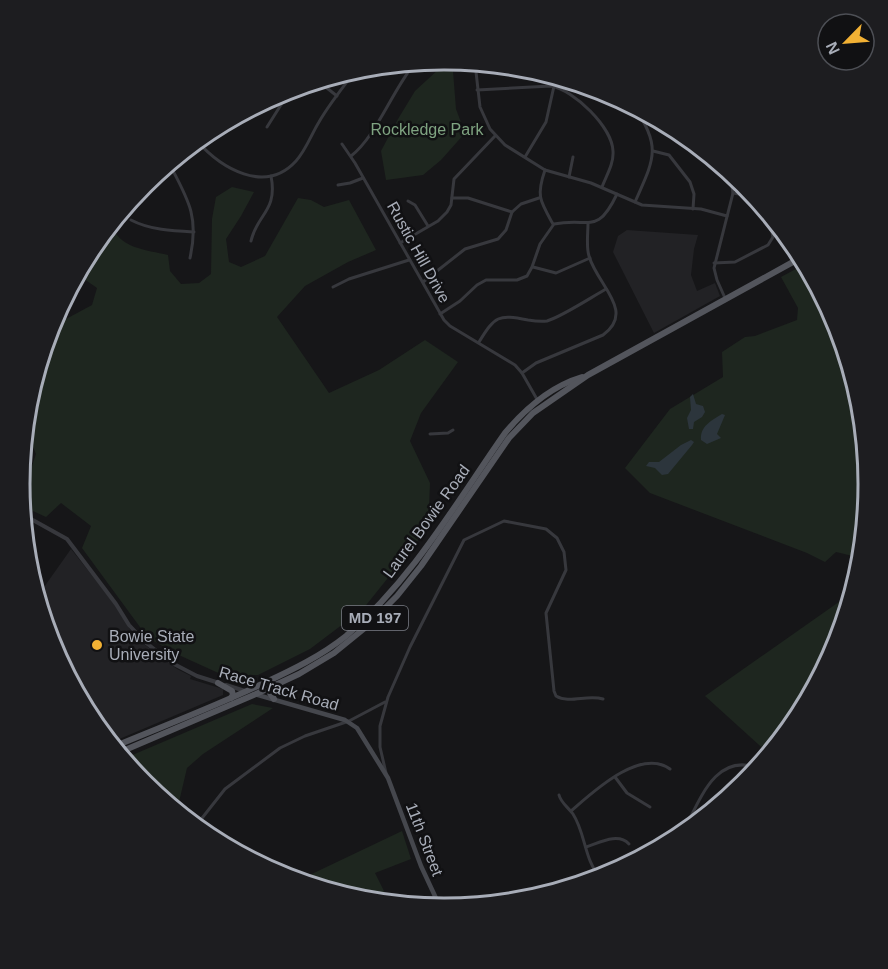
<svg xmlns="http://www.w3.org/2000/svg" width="888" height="969" viewBox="0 0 888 969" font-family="Helvetica,sans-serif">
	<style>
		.built { fill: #222225 }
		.green { fill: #1e261f }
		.water { fill: #2c353c }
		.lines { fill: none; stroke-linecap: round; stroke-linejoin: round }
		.minor { stroke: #37383d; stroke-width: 3 }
		.tertiary { stroke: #37383d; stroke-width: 4 }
		.secondary { stroke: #45474d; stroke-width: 4.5 }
		.primary { stroke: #53555c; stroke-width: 6 }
		.poi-dot { fill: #f2b134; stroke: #111113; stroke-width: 2 }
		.labels { text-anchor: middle; stroke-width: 5; stroke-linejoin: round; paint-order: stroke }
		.shield { fill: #111113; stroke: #7b7e86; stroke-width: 1.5 }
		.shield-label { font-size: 15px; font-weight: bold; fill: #a8adb8 }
		.park-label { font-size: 16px; fill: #7fa381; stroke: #111113 }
		.street-label { font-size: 16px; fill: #a8adb8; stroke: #111113 }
		.poi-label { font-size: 16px; fill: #a8adb8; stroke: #111113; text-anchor: start }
		.rim { fill: none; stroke: #a8adb8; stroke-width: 3 }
	</style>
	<rect width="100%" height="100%" fill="#161618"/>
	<g class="built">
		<polygon points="627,230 698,235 694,249 691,275 697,291 715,283 720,296 654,333 613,252 618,236"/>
		<polygon points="71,549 114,603 131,631 141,642 177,669 191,676 190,679 223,689 223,695 110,743 91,720 52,647 37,597"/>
	</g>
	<g class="green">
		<polygon points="439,69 453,71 456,109 465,133 441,160 423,175 386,180 381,151 398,119 415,91"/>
		<path d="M232,187L254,192L241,216L226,239L229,262L241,267L265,256L298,198L311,200L324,207L349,200L376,250L348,262L305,286L277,317L329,393L379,370L425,340L458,362L421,413L410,441L430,483L429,507L440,513L363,609L310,649L258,675L225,676L181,656L148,638L82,548L91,526L61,503L46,517L22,506L21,499L36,454L25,428L35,378L47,337L66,319L92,305L97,288L77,274L91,248L112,224C117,248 147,250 168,255L170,271L181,284L199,283L211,274L212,219L216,197Z"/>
		<polygon points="805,264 836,322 860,402 868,485 862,554 857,557 836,552 825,562 807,553 650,493 625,468 670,409 723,377 722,352 745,337 755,336 797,320 798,308 781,277"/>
		<polygon points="853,592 836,647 797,721 769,754 705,696"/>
		<polygon points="252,704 273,708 203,754 187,768 179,802 215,841 208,837 144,784 123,759"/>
		<polygon points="402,831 411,859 375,873 389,901 386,903 361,901 297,881"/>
	</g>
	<g class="water">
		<polygon points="693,394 696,404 703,406 705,412 702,417 694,422 693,429 689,429 687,418 691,410 690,397"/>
		<path d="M722,414L725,415L717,434L721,438L707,444L701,440C700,426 711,421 722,414Z"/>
		<polygon points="691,440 694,442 692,445 668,474 662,475 655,468 646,466 649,462 659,462 681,445"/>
	</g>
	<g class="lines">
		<g class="minor">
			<polyline points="475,63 480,107 490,129 505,145 545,170 591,183 642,205 701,209 727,216"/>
			<polyline points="318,81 337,96"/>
			<path d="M477,90L551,86C574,90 612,127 613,151C614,164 606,176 602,187"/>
			<path d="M634,107C663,147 653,161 635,202"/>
			<polyline points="267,127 291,89"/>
			<path d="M197,141C221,168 265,195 296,161C306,150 311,135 319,122C330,103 344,86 357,69"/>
			<polyline points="342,144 355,163 444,320 450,326 515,365 522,373 538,401"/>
			<polyline points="653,151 669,155 690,182 694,194 693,209"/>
			<path d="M351,156C376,137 393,89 415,63"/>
			<polyline points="525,157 546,122 554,86"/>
			<path d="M171,167C189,201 199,218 190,258"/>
			<path d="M545,170C536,196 540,201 553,224"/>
			<polyline points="159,172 181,160 215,128"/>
			<polyline points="569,177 573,157"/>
			<polyline points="338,185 350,183 363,178"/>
			<polyline points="452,198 468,198 512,212"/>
			<polyline points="408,201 415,205 428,226"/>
			<path d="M131,220C150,230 173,231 194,232"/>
			<path d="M251,241C257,214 278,211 271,176"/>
			<polyline points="400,243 438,221 447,212 451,205 454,179 495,136"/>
			<polyline points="714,263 735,262 768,245 773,237 771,227 752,200 745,195 733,193"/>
			<polyline points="533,267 556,273 590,258"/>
			<polyline points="423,282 465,249 498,239 506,230 512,212 521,204 539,198"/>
			<polyline points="333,287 349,279 409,260"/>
			<polyline points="725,298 717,280 714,268 733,193 730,173"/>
			<path d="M440,314L460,301L477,285L486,280H517L527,276L532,267L540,244L554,224C590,217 597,236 617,194"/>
			<path d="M479,342C495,316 498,314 528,320C534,321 540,322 547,321C563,316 590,298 606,289"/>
			<path d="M522,373L536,363L603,335C636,311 597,285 589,256C586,247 588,233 588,223"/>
			<polyline points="430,434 448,433 453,430"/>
			<path d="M386,773L380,747V726L388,697L410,647L464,540L504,521L546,529L557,538L564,552L566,570L546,613L554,691L556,696C569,704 588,694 603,699"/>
			<polyline points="615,777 627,793 650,807"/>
			<path d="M559,795C561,803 568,807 573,814C586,834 584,861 601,878"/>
			<path d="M571,811C592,793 640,747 670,769"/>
			<polyline points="195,827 225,789 280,748 305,736 349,721 385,702"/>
			<path d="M681,836C698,806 713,751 758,768"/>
			<path d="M586,847C599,843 618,832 629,844"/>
		</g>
		<g class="tertiary">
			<polyline points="22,514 67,539 116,604 129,625 145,642 172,663 197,676 219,683"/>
			<polyline points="226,685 245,691"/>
		</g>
		<polyline class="secondary" points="254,694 345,720 357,728 388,778 421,866 441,909"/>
		<g class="primary">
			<polyline points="218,683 232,691 233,695 231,698"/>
			<polyline points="271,688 270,693 274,699"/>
			<path d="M113,747C163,726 214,707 264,683C292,670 321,656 346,636C412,580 456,503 505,433C525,409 552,386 582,377"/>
			<polyline points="118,753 256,694 299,674 334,653 366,627 397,596 421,566 509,438 533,413 588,375 802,257"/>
		</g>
	</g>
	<circle class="poi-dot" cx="97" cy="645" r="6"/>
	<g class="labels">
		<rect class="shield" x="342" y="606" width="66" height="24" rx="4.5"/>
		<g class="shield-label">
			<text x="375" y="623">MD 197</text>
		</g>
		<g class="park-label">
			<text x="427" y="135">Rockledge Park</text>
		</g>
		<g class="street-label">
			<text transform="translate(419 252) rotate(61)" y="6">Rustic Hill Drive</text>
			<text transform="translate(426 521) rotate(-54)" y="6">Laurel Bowie Road</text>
			<text transform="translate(279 688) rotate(16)" y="6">Race Track Road</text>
			<text transform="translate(425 839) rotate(69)" y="6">11th Street</text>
		</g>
		<g class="poi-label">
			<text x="109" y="642">Bowie State<tspan x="109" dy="18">University</tspan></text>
		</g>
	</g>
	<path d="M0 0H888V969H0ZM30 484a414 414 0 1 1 828 0a414 414 0 1 1-828 0Z" fill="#1d1d20" fill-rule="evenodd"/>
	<path class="rim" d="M30 484a414 414 0 1 1 828 0a414 414 0 1 1-828 0Z"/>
	<g transform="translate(846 42) rotate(245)"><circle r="28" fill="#111113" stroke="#4d4f55" stroke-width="1.5"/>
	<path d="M0-4.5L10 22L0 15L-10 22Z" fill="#f2b134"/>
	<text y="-9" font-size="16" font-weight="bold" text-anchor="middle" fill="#a8adb8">N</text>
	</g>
</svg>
